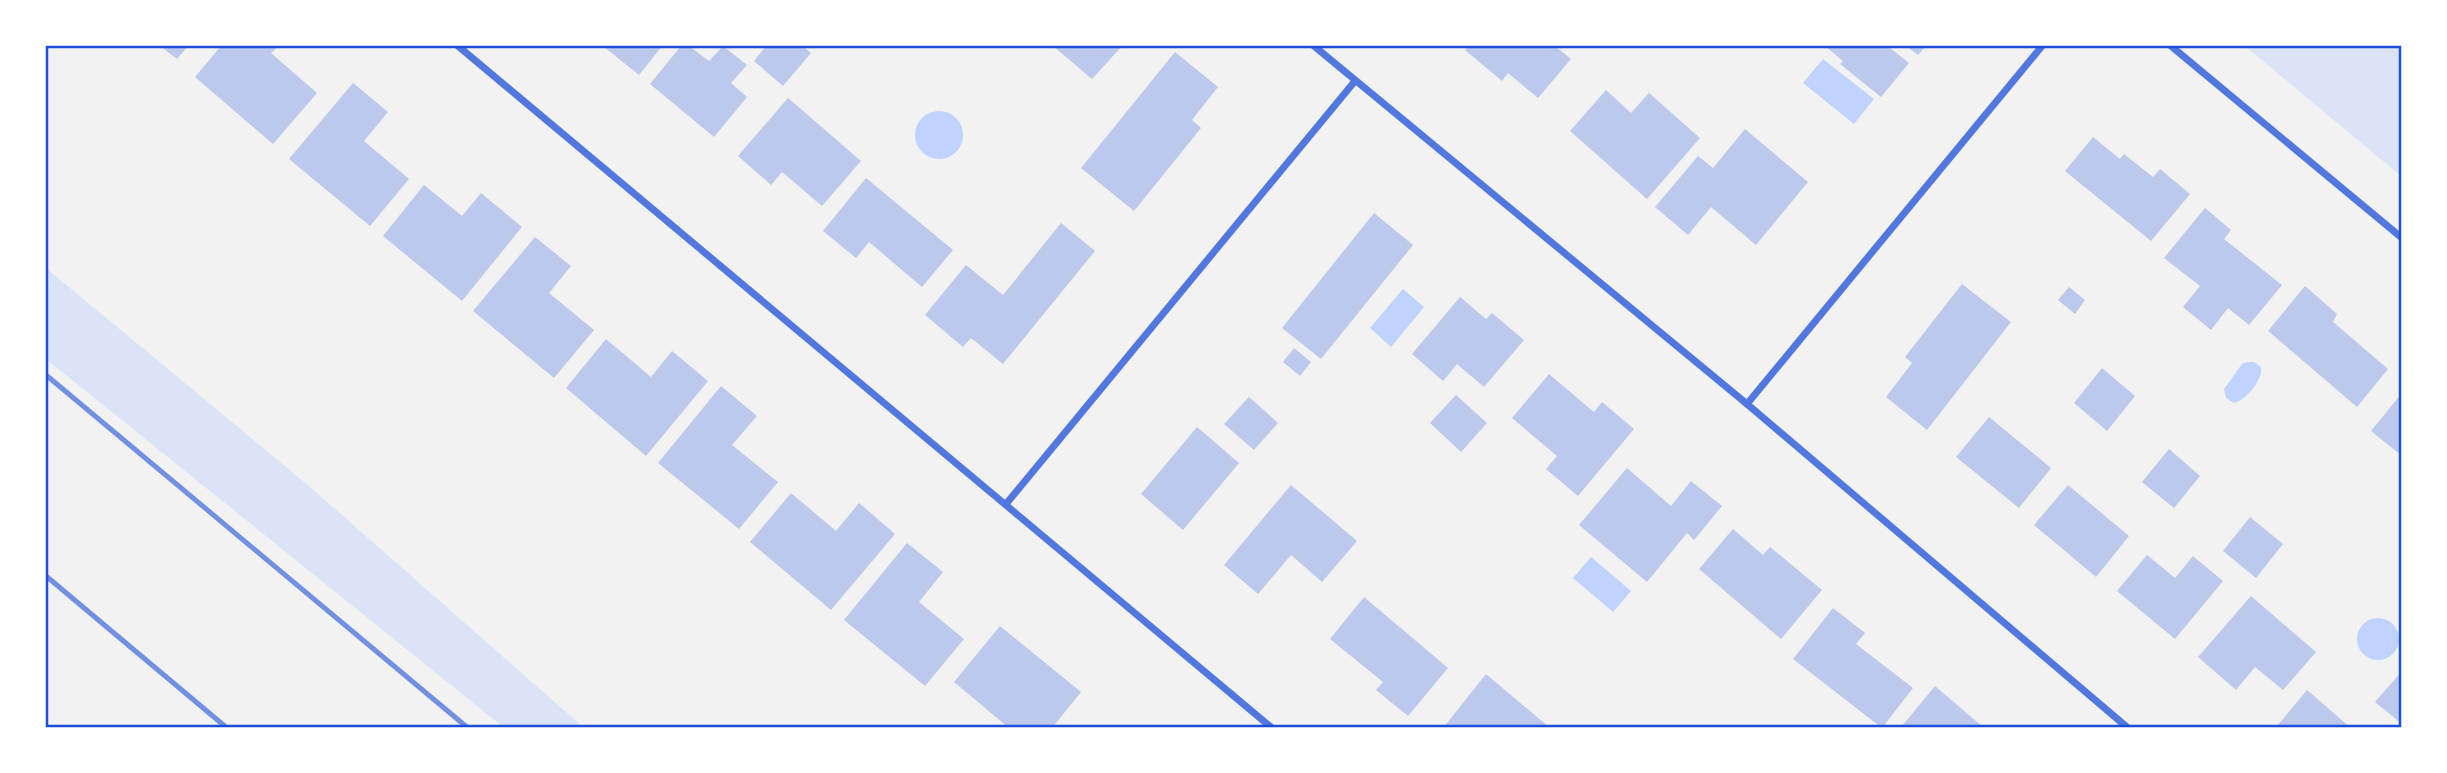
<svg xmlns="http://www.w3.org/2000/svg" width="2447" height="773" viewBox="0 0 2447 773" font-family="'Roboto Serif',serif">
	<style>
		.green { fill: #dbe4f7 }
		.water { fill: #bfd3fe }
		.building { fill: #bdc9ec }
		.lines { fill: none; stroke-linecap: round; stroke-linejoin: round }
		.minor { stroke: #5277de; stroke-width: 7 }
		.rail { stroke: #7290e2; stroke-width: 5 }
		.neatline { fill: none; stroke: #1d4ed8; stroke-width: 2.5 }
	</style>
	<rect width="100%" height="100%" fill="#f2f2f2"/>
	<g class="green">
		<polygon points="2245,46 2401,46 2401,176"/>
		<polygon points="46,268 309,486 583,727 503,727 46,359"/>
	</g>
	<g class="water">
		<polygon points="1823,59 1874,99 1854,124 1803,83"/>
		<circle cx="939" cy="135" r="24"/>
		<polygon points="1403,289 1424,307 1391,347 1370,328"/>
		<path d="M2247,362H2254L2261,367C2263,380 2246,400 2234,403L2226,398L2224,389L2242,364Z"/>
		<polygon points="1591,557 1631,591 1613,612 1573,578"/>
		<circle cx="2378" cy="639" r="21"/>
	</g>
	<g class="building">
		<polygon points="160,46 188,46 177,59"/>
		<polygon points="221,46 278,46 271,53 317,93 273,144 195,77"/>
		<polygon points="603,46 662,46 639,75"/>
		<polygon points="681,46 689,46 709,61 723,46 747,65 731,83 747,97 714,137 650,84"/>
		<polygon points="766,46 803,46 811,53 783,86 754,61"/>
		<polygon points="1053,46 1122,46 1092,79"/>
		<polygon points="1469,46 1555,46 1571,59 1538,98 1508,73 1502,81 1465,50"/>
		<polygon points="1825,46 1892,46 1890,48 1909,63 1881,97 1840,64 1843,61"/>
		<polygon points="1906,46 1926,46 1918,55"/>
		<polygon points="1175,52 1218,87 1192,120 1201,128 1134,211 1081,168"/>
		<polygon points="353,83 388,112 364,141 409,179 370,226 289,159"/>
		<polygon points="1606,90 1631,113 1649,93 1700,138 1647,199 1570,131"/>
		<polygon points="788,98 861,161 822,206 782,172 771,185 738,156"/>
		<polygon points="1745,129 1808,182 1756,245 1711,207 1688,235 1655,207 1698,156 1713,168"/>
		<polygon points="2093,137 2120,159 2124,154 2153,177 2160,169 2190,194 2151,241 2065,171"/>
		<polygon points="866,178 953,250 922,287 869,242 856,258 823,231"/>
		<polygon points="424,185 462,216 481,193 522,227 462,301 383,236"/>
		<polygon points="2205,208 2231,230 2224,239 2282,285 2249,325 2228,308 2211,330 2183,307 2200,286 2164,258"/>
		<polygon points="1374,213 1413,245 1321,359 1282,328"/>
		<polygon points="1061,223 1095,251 1003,364 971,338 963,347 925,315 966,265 1003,295"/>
		<polygon points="535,237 571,266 549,293 594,330 554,378 473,311"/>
		<polygon points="1962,284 2011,322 1927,430 1886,397 1912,363 1905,357"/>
		<polygon points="2305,286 2337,314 2333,322 2388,369 2357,407 2268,331"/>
		<polygon points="2069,287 2085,300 2075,314 2058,300"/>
		<polygon points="1460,297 1486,319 1492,313 1524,340 1484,387 1457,364 1443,381 1412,354"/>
		<polygon points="606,339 651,377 672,351 708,381 646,456 566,388"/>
		<polygon points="1294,348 1311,362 1300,376 1283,362"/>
		<polygon points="2102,368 2135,396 2107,431 2074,403"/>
		<polygon points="1549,374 1594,412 1602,402 1634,429 1578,496 1546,469 1557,456 1512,418"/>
		<polygon points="721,386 757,416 732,445 778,482 739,529 658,463"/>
		<polygon points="2402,393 2402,456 2371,431"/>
		<polygon points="1456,395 1487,423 1461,452 1430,423"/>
		<polygon points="1249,397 1278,423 1254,450 1224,424"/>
		<polygon points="1989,417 2051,468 2019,508 1956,457"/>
		<polygon points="1197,427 1239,463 1183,530 1141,494"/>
		<polygon points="2169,449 2200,476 2174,508 2142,482"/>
		<polygon points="1627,468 1671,506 1691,481 1722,506 1694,540 1687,533 1647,582 1579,525"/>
		<polygon points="1291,485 1357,541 1322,582 1291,555 1258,594 1224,565"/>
		<polygon points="2068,485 2129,536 2096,577 2034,525"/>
		<polygon points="791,493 836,531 859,503 895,534 831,610 750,542"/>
		<polygon points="2250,517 2283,544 2256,578 2223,551"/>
		<polygon points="1733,529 1763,555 1770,547 1822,590 1781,639 1699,569"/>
		<polygon points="907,543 943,572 919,602 964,639 925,686 844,620"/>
		<polygon points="2147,555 2175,578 2193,556 2223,581 2175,639 2117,591"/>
		<polygon points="2251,596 2316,652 2283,690 2255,667 2236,690 2198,657"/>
		<polygon points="1364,597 1448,668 1408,716 1376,690 1383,682 1330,639"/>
		<polygon points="1833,608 1865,633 1856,644 1913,688 1882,728 1793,659"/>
		<polygon points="1000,626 1081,692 1052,728 1009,728 954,682"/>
		<polygon points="2402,671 2402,724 2375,702"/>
		<polygon points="1486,674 1550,728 1443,728"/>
		<polygon points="1935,686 1984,728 1902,726"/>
		<polygon points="2307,690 2351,728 2281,728 2278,725"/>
	</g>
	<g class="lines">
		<g class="minor">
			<polyline points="458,46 1272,728"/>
			<polyline points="1314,46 1747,404 2128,728"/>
			<polyline points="2171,46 2402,238"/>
			<polyline points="1747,404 2042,46"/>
			<polyline points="1006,504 1355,81"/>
		</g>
		<g class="rail">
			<polyline points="46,375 468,728"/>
			<polyline points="46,576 227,728"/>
		</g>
	</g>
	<rect width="2447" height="773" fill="none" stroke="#ffffff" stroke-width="94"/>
	<rect x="47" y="47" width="2353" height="679" class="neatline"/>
</svg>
